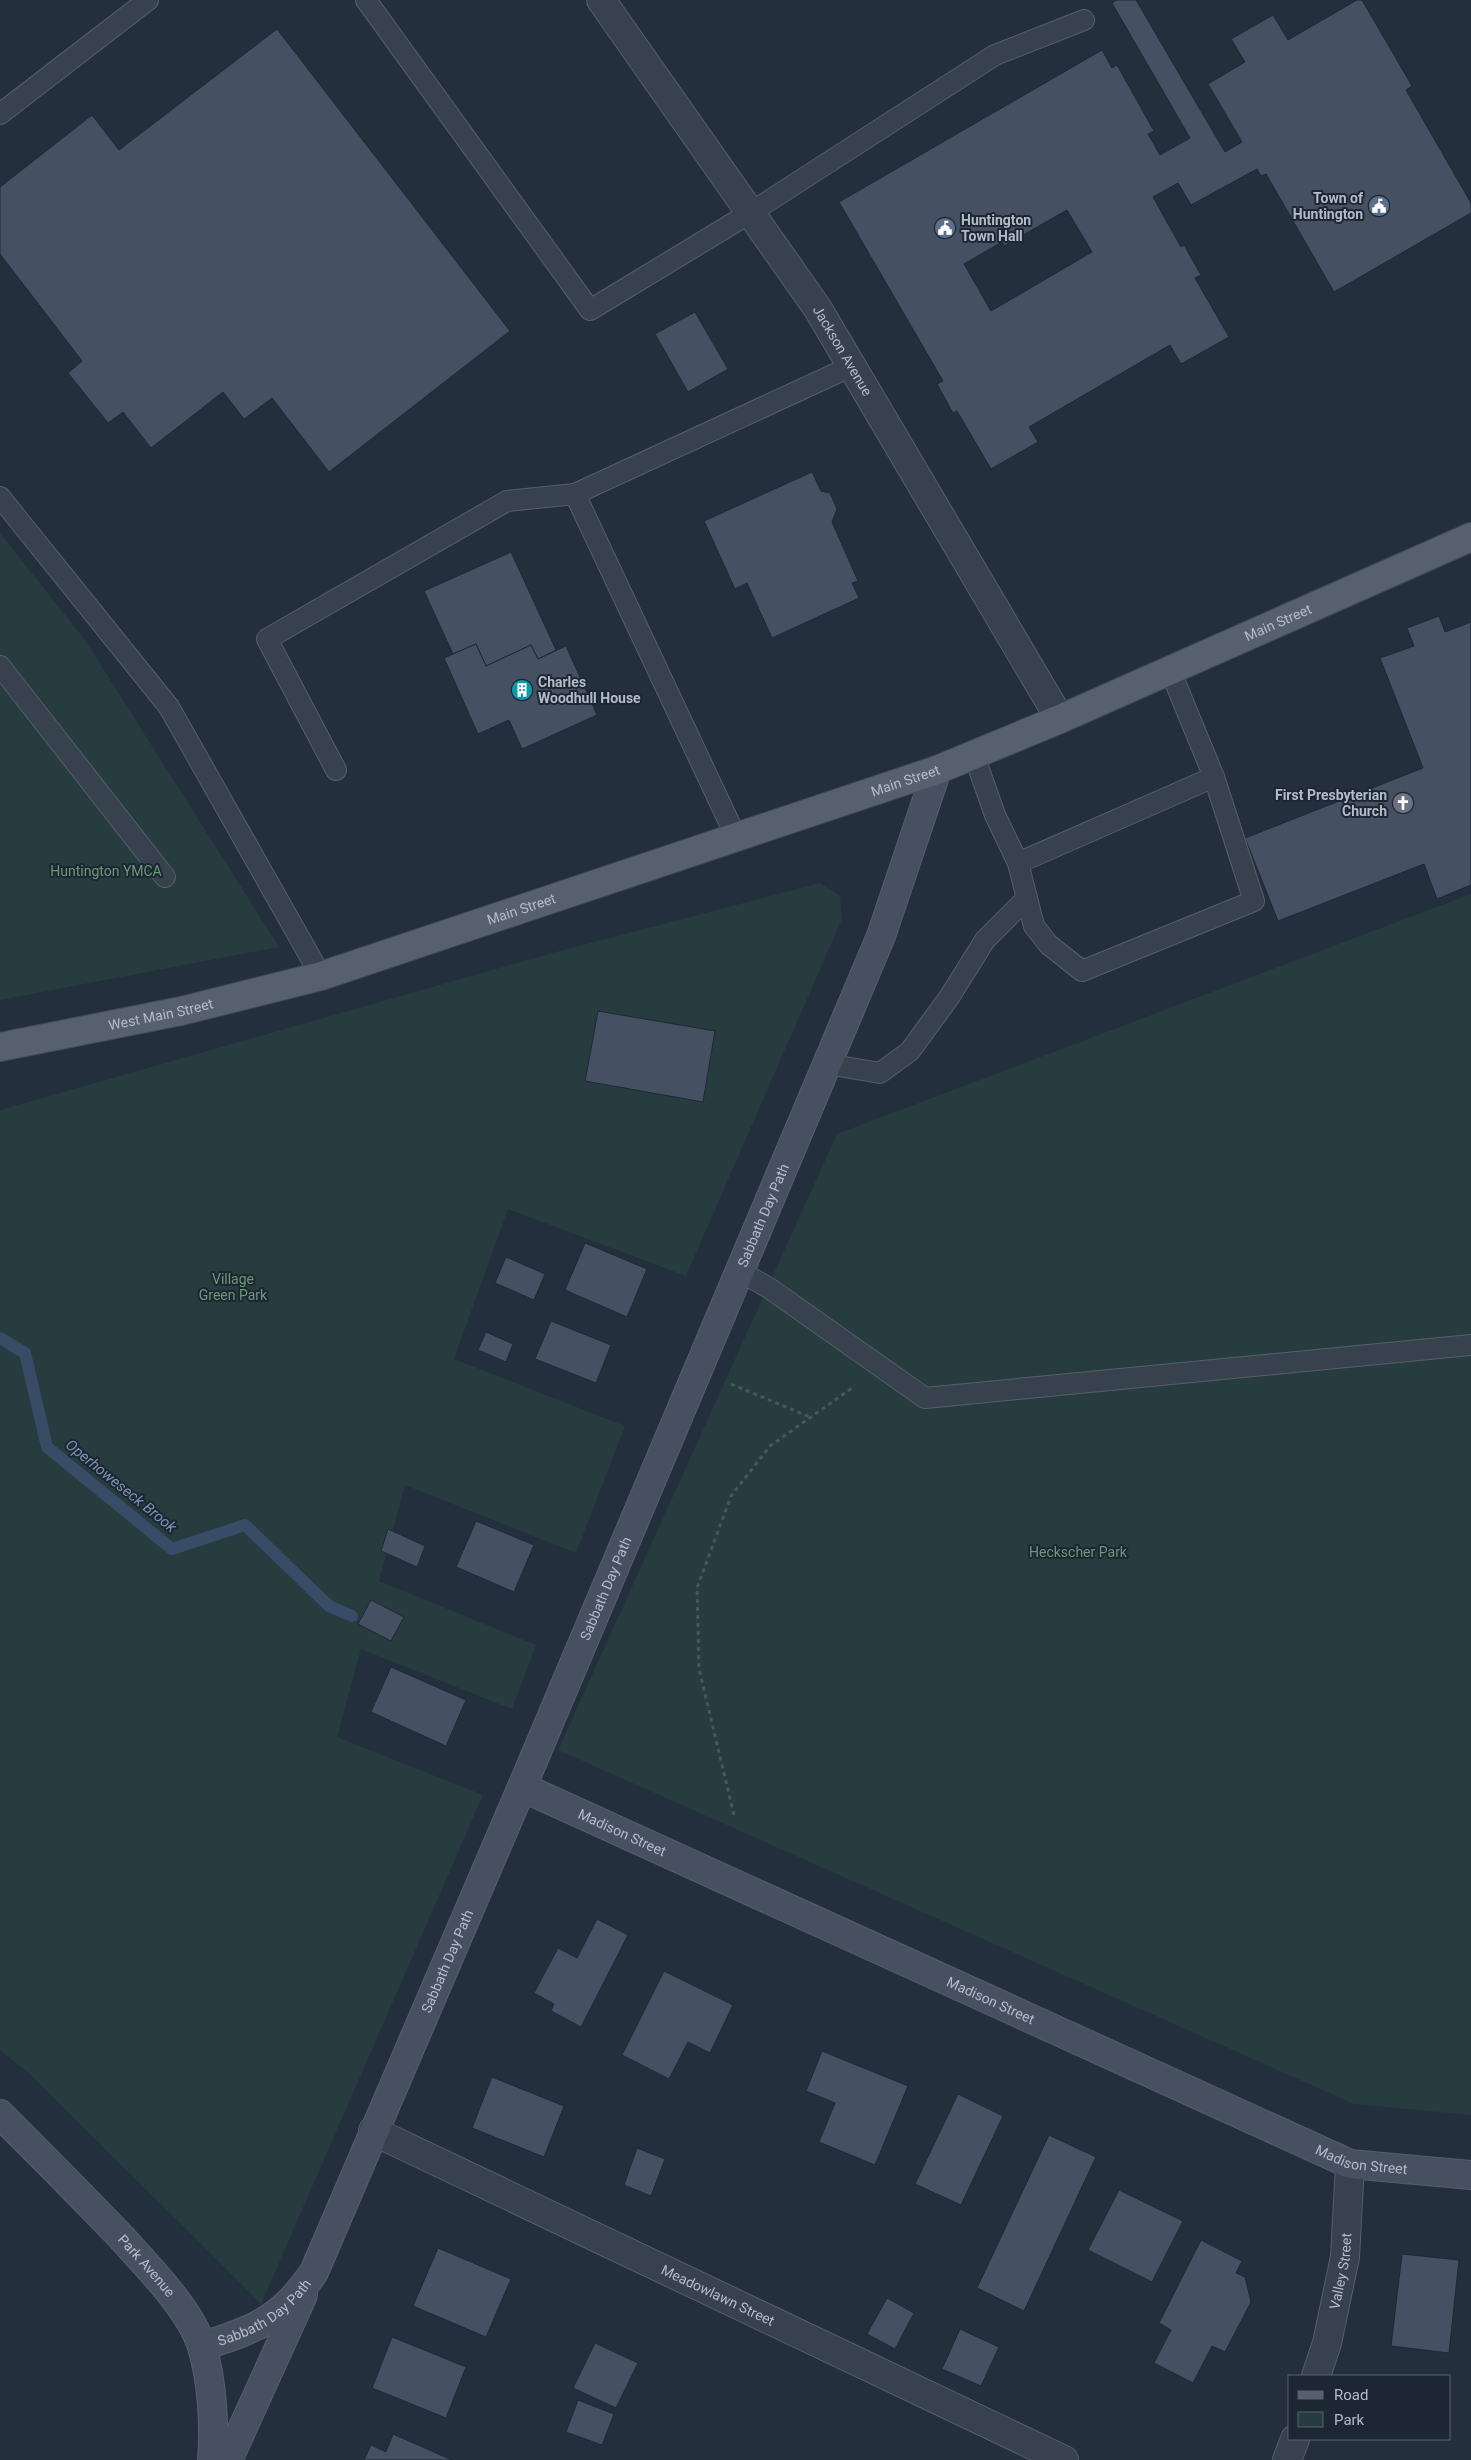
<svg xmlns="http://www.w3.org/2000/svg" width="1471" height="2460" viewBox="0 0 1471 2460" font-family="Roboto,sans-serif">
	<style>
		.green { fill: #263c3f }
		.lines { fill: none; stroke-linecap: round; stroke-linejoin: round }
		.stream { stroke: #394c67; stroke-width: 12 }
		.building { fill: #455162; stroke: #1f2835; fill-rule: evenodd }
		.lane-casing { stroke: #565f6c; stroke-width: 22 }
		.street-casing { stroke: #565f6c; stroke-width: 30 }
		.secondary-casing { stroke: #565f6c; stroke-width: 30 }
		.primary-casing { stroke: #414a57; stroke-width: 30 }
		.path { stroke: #44595c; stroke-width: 3; stroke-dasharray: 4 4; stroke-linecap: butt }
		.lane { stroke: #38414e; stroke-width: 20 }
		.street { stroke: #38414e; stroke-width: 28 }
		.secondary { stroke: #465061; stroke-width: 28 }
		.primary { stroke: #56606e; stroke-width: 28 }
		.labels { text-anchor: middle; stroke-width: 4; stroke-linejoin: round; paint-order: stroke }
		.poi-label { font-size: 14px; font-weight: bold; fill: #b4bcc9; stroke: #1d2633; text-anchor: end }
		.street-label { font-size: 14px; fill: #b4bcc9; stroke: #1d2633 }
		.park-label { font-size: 14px; fill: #6b9a76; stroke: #1d2633 }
		.water-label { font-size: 15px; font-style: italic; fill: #7c92b1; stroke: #1d2633 }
	</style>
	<rect width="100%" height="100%" fill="#242f3e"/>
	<g class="green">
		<polygon points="0,533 85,640 279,947 0,1000"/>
		<polygon points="820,883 840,896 842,919 686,1276 508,1209 454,1359 625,1426 576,1553 405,1485 379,1581 536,1645 512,1709 361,1649 337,1737 483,1795 261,2304 30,2074 0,2050 0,1110 556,952"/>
		<polygon points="1471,894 1471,2115 1354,2104 558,1750 837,1134"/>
	</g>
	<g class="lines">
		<polyline class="stream" points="0,1338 25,1353 47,1447 172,1549 245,1525 329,1606 352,1616"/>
	</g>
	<g class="building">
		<path d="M1117,0H1136L1225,152L1242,142L1208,84L1245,62L1231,39L1273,15L1288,40L1357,0H1362L1412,86L1406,90L1471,203V213L1334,292L1266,174L1261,176L1257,169L1191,205L1178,183L1153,197L1181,247L1184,245L1201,275L1195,278L1229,337L1181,364L1170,345L1029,427L1038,442L991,469L957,411L953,413L937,384L943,381L839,202L1102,50L1112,68L1117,65L1154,131L1148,134L1160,155L1190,138L1112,3ZM1067,210L1092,252L991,311L964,264L1002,242L1004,246Z"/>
		<polygon points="277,29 510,331 329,472 272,398 244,419 223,392 151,448 123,412 108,423 68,373 82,361 0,254 0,187 92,115 119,150"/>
		<polygon points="695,312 728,369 688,392 655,334"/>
		<polygon points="812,472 821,491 830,493 837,509 832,522 858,581 852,583 859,598 772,638 747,583 735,589 704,521"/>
		<polygon points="511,552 556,650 538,659 531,645 486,666 476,644 453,654 424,591"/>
		<polygon points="1439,616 1445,632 1471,622 1471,885 1437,899 1424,864 1278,921 1245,838 1423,768 1380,658 1414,646 1407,628"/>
		<polygon points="476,644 486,666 531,645 538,659 566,646 597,715 522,749 509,720 478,734 444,658"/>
		<polygon points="598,1011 715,1031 703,1102 585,1081"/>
		<polygon points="585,1243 647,1269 627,1317 565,1290"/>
		<polygon points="506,1257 545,1274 534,1300 495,1283"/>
		<polygon points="551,1321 611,1345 596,1383 535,1359"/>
		<polygon points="486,1332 513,1344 506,1362 478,1350"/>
		<polygon points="476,1521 534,1545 514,1592 456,1567"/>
		<polygon points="388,1529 425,1546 417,1567 381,1551"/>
		<polygon points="371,1600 404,1617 391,1641 358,1624"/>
		<polygon points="391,1667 466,1700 446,1746 371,1712"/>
		<polygon points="597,1919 628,1935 581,2027 551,2011 554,2004 534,1993 558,1948 577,1958"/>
		<polygon points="664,1971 733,2005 710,2053 688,2042 669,2079 622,2055"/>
		<polygon points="822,2051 908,2086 875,2165 819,2142 835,2103 806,2091"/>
		<polygon points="492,2077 564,2106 544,2157 472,2128"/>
		<polygon points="958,2094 1003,2116 961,2205 915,2184"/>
		<polygon points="1049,2135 1096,2157 1024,2311 977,2288"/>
		<polygon points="637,2148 665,2159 651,2196 624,2185"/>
		<polygon points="1119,2190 1183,2221 1152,2282 1088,2250"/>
		<polygon points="1201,2240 1242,2261 1236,2273 1245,2277 1251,2302 1225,2352 1212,2346 1193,2383 1154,2363 1171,2330 1159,2323"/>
		<polygon points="438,2248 511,2279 486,2337 413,2306"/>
		<polygon points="1402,2254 1459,2260 1449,2353 1391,2346"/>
		<polygon points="887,2298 914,2313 895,2349 867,2334"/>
		<polygon points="960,2329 999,2347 981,2386 942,2369"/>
		<polygon points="392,2337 466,2367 446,2418 372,2388"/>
		<polygon points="595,2343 638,2363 616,2408 573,2388"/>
		<polygon points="578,2400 614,2414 602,2445 566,2432"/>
		<polygon points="393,2434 452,2460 364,2460 371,2445 386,2452"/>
	</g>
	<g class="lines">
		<g class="lane-casing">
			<g id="lane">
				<polyline points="366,0 590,310 750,213 995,55 1084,20"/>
				<polyline points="0,114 148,0"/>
				<polyline points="0,497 169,707 321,976"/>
				<polyline points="0,666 165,877"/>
				<polyline points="974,755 995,815 1018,863 1034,926 1049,945 1082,971 1254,901 1214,777 1170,670"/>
				<polyline points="336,770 267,639 507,501 575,494"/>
				<polyline points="736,837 575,494 852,366"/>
				<polyline points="1018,863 1214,777"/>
				<polyline points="827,1064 880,1073 910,1051 950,996 985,940 1027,898"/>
				<polyline points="738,1270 769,1288 925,1398 1471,1345"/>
			</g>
		</g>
		<g class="street-casing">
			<g id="street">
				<path id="s1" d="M601,0L818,309L1060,719"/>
				<path id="s2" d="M373,2131L1064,2460"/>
				<path id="s3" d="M1316,2376L1327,2343L1345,2257L1350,2164"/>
				<polyline points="1287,2460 1295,2439"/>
			</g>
		</g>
		<g class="secondary-casing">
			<g id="secondary">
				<path id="s4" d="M522,1787L1350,2164L1471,2175"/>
				<path id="s5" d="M0,2114C41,2155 82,2196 122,2238C148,2267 191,2310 202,2347C212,2380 215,2426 212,2460"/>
				<path id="s6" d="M202,2346C254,2331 283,2318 314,2272L522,1787L881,936L937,770"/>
				<polyline points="228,2460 303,2295"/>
			</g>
		</g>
		<g class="primary-casing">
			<g id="primary">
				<path id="s7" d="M0,1047L181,1011L321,976L937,770L1060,719L1471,537"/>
			</g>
		</g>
		<g class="path">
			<polyline points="731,1384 810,1417"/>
			<polyline points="734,1815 699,1669 697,1588 731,1496 770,1446 852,1388"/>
		</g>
		<use href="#lane" class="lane"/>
		<use href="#street" class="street"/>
		<use href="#secondary" class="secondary"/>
		<use href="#primary" class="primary"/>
	</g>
	<defs>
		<g id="civic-disc" transform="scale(1.125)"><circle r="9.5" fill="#5c6f8a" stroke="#1d2633"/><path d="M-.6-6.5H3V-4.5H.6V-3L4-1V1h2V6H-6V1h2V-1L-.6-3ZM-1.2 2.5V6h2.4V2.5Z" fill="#fff"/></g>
		<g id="building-disc" transform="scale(1.125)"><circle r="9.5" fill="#0f9aa8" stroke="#1d2633"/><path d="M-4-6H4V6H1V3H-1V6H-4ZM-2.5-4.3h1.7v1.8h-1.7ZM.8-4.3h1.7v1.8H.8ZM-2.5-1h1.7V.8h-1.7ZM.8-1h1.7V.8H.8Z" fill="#fff"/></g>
		<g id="church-disc" transform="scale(1.125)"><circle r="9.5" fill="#6b7280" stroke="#1d2633"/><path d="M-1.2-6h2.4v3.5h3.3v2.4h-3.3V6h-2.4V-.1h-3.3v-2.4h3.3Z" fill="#fff"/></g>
	</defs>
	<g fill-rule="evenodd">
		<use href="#civic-disc" x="1379" y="206"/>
		<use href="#civic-disc" x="945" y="228"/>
		<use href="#building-disc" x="522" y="690"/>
		<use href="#church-disc" x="1403" y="803"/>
	</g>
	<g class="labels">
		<g class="poi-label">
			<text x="1363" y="203">Town of<tspan x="1363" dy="16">Huntington</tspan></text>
			<text x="961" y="225" text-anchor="start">Huntington<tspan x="961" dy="16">Town Hall</tspan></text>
			<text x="538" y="687" text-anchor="start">Charles<tspan x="538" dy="16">Woodhull House</tspan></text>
			<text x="1387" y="800">First Presbyterian<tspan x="1387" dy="16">Church</tspan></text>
		</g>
		<g class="street-label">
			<text dy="5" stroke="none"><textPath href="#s1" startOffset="426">Jackson Avenue</textPath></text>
			<text dy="5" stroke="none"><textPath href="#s7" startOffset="1350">Main Street</textPath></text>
			<text dy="5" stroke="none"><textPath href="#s7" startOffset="945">Main Street</textPath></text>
			<text dy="5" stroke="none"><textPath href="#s7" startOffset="540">Main Street</textPath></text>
			<text dy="5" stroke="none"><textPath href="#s7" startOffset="164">West Main Street</textPath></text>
			<text dy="5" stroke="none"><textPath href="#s6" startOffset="1286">Sabbath Day Path</textPath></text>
			<text dy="5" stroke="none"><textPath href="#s6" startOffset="881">Sabbath Day Path</textPath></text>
			<text dy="5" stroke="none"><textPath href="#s4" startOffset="110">Madison Street</textPath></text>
			<text dy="5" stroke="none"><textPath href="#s6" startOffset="476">Sabbath Day Path</textPath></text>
			<text dy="5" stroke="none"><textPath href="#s4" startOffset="515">Madison Street</textPath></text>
			<text dy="5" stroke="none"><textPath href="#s4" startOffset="920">Madison Street</textPath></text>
			<text dy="5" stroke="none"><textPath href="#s5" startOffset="211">Park Avenue</textPath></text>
			<text dy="5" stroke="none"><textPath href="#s3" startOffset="108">Valley Street</textPath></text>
			<text dy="5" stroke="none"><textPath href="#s2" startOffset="382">Meadowlawn Street</textPath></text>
			<text dy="5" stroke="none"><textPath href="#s6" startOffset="72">Sabbath Day Path</textPath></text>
		</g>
		<g class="park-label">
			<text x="106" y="876">Huntington YMCA</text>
			<text x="233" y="1284">Village<tspan x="233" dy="16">Green Park</tspan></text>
			<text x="1078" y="1557">Heckscher Park</text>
		</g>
		<g class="water-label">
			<text transform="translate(121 1486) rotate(39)" y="5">Operhoweseck Brook</text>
		</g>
	</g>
	<rect x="1288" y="2375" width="162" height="65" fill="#1d2633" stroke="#59626f"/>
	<rect x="1298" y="2391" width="25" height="8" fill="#56606e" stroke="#59626f"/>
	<text x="1334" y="2400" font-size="15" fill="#b4bcc9">Road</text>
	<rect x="1298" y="2412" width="25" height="15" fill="#263c3f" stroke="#59626f"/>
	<text x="1334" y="2425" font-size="15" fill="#b4bcc9">Park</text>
</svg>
